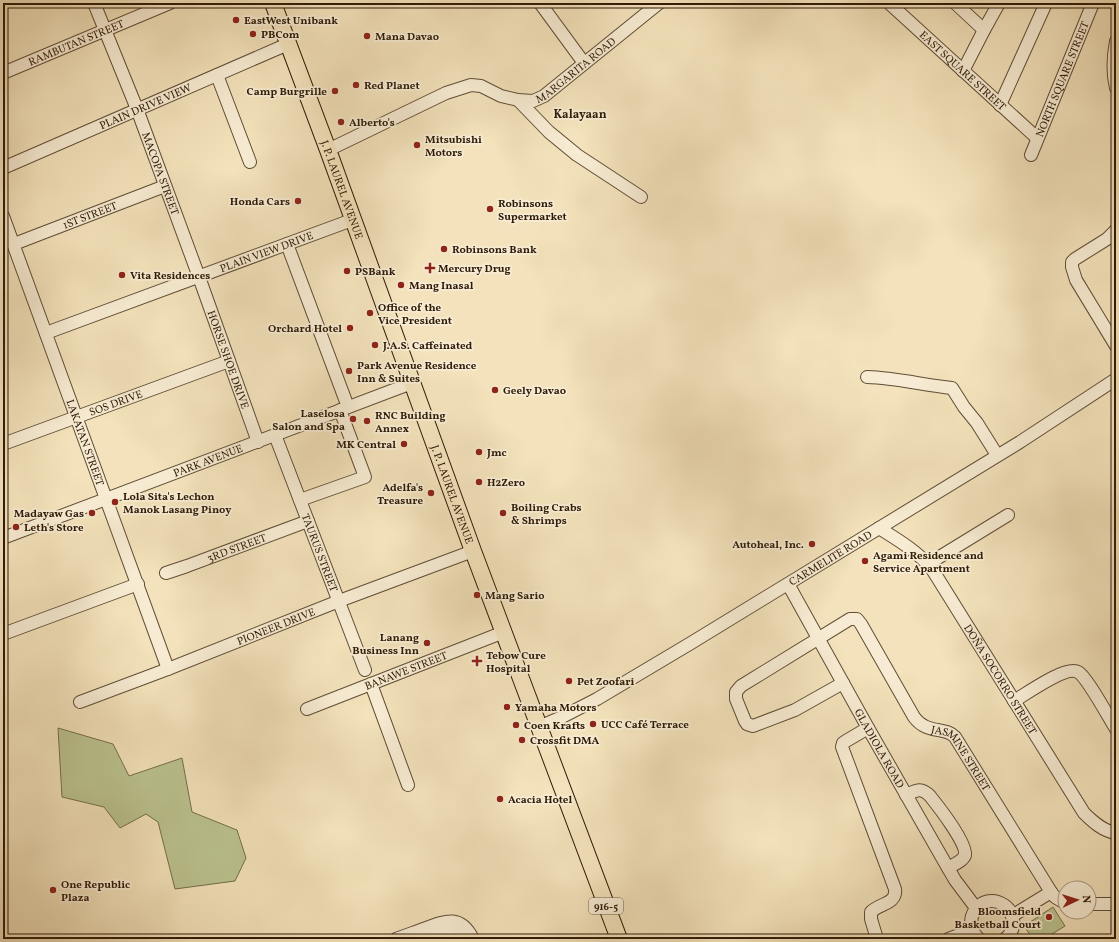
<svg xmlns="http://www.w3.org/2000/svg" width="1119" height="942" viewBox="0 0 1119 942" font-family="Vollkorn,serif">
	<style>
		.green { fill: #bbc390; stroke: #756f4c }
		.lines { fill: none; stroke-linecap: round; stroke-linejoin: round }
		.minor-casing { stroke: #604d36; stroke-width: 14 }
		.major-casing { stroke: #2f1b09; stroke-width: 18 }
		.minor { stroke: #f7ecd3; stroke-width: 12 }
		.major { stroke: #f3e2bb; stroke-width: 16 }
		.poi-dot { fill: #8f2418; stroke: #f7ecd3; stroke-width: 1.5 }
		.labels { text-anchor: middle; stroke-width: 3.5; stroke-linejoin: round; paint-order: stroke }
		.shield { fill: #f7ecd3; stroke: #6b5a46; stroke-width: 1 }
		.shield-label { font-size: 10px; font-weight: bold; fill: #2f1b09 }
		.poi-label { font-size: 11px; font-weight: bold; fill: #2f1b09; stroke: #f7ecd3; text-anchor: start }
		.street-label { font-size: 11px; fill: #2f1b09; stroke: #f7ecd3 }
		.neighbourhood-label { font-size: 12px; font-weight: bold; fill: #2f1b09; stroke: #f7ecd3 }
	</style>
	<rect width="100%" height="100%" fill="#f3e2bb"/>
	<filter id="stains"><feTurbulence type="fractalNoise" baseFrequency=".005" numOctaves="4"/><feColorMatrix values="0 0 0 0 .2 0 0 0 0 .09 0 0 0 0 .02 0 0 0 .5 -.17"/></filter>
	<radialGradient id="worn" r=".72"><stop offset=".6" stop-color="#630" stop-opacity="0"/><stop offset="1" stop-color="#630" stop-opacity=".3"/></radialGradient>
	<g class="green">
		<polygon points="58,728 113,744 129,776 182,758 192,812 237,830 246,858 235,881 175,889 158,822 146,814 120,828 104,807 62,797"/>
		<polygon points="1053,907 1065,926 1044,939 1033,939 1024,926"/>
	</g>
	<g class="lines">
		<g class="minor-casing">
			<g id="minor">
				<path id="s1" d="M94,3L137,109L199,277L258,442"/>
				<polyline points="540,3 584,63"/>
				<path id="s2" d="M889,3L1037,138"/>
				<polyline points="955,3 984,30"/>
				<path d="M1116,41C1113,57 1112,72 1116,88"/>
				<polyline points="963,71 984,30 999,3"/>
				<path id="s3" d="M3,73L170,3"/>
				<polyline points="217,75 250,162"/>
				<polyline points="518,100 549,132 577,155 641,197"/>
				<polyline points="1000,105 1046,3"/>
				<path id="s4" d="M328,150L446,93L471,85L481,86L501,96L518,100L533,101L544,96L659,3"/>
				<path id="s5" d="M1031,155L1093,3"/>
				<path id="s6" d="M3,168L288,44"/>
				<path id="s7" d="M3,216L168,669"/>
				<polyline points="1116,230 1107,239 1075,259 1072,262 1072,267 1076,280 1116,346"/>
				<path id="s8" d="M14,244L165,186"/>
				<polyline points="287,244 348,407"/>
				<path id="s9" d="M46,333L352,220"/>
				<path d="M867,377C897,378 923,385 952,388L964,407L977,423L997,455"/>
				<path id="s10" d="M275,435L365,670"/>
				<path id="s11" d="M3,444L229,361"/>
				<polyline points="300,500 365,477 340,410"/>
				<path id="s12" d="M879,528C898,540 917,551 932,569L1084,813C1093,822 1103,831 1116,833"/>
				<path id="s13" d="M3,538L412,383"/>
				<polyline points="928,564 1008,515"/>
				<path id="s14" d="M166,573L187,566L308,521"/>
				<path id="s15" d="M788,584L868,728L948,868L955,880L976,908"/>
				<polyline points="3,634 138,584"/>
				<path id="s16" d="M843,683L795,710L753,726L747,724L745,721L736,699V692L741,686L850,619H857L861,624L914,717C927,735 945,726 955,737L1051,892L1055,897L1065,903"/>
				<polyline points="371,684 408,785"/>
				<path d="M1014,701C1026,694 1066,665 1078,672C1087,677 1109,718 1116,729"/>
				<path id="s17" d="M80,702L168,669L339,601L473,551"/>
				<path id="s18" d="M307,709L504,632"/>
				<path id="s19" d="M539,727L562,717L597,699L691,643L1020,442L1116,379"/>
				<path d="M868,728L846,741L843,743L842,747L895,889C897,904 880,903 871,912V919L877,939"/>
				<path d="M906,795C917,790 921,787 930,796C938,806 967,843 965,855C963,861 953,865 948,868"/>
				<polyline points="1089,904 1116,904"/>
				<polyline points="1012,916 1051,892"/>
				<path d="M396,939C406,935 416,932 426,928C447,920 461,915 473,939"/>
				<path d="M425,939C437,934 452,926 462,939"/>
				<polyline points="948,939 972,930"/>
				<path d="M979,939C959,921 981,890 1004,905C1009,908 1012,914 1013,920C1014,927 1011,934 1005,939"/>
			</g>
		</g>
		<g class="major-casing">
			<g id="major">
				<path id="s20" d="M273,3L328,150L473,551L619,939"/>
			</g>
		</g>
		<use href="#minor" class="minor"/>
		<use href="#major" class="major"/>
	</g>
	<g class="poi-dot">
		<circle cx="236" cy="20" r="4"/>
		<circle cx="253" cy="34" r="4"/>
		<circle cx="367" cy="36" r="4"/>
		<circle cx="356" cy="85" r="4"/>
		<circle cx="335" cy="91" r="4"/>
		<circle cx="341" cy="122" r="4"/>
		<circle cx="417" cy="145" r="4"/>
		<circle cx="298" cy="201" r="4"/>
		<circle cx="490" cy="209" r="4"/>
		<circle cx="444" cy="249" r="4"/>
		<path d="M428 262h4v4h4v4h-4v4h-4v-4h-4v-4h4z"/>
		<circle cx="347" cy="271" r="4"/>
		<circle cx="122" cy="275" r="4"/>
		<circle cx="401" cy="285" r="4"/>
		<circle cx="370" cy="313" r="4"/>
		<circle cx="350" cy="328" r="4"/>
		<circle cx="375" cy="345" r="4"/>
		<circle cx="349" cy="371" r="4"/>
		<circle cx="495" cy="390" r="4"/>
		<circle cx="353" cy="419" r="4"/>
		<circle cx="367" cy="421" r="4"/>
		<circle cx="404" cy="444" r="4"/>
		<circle cx="479" cy="452" r="4"/>
		<circle cx="479" cy="482" r="4"/>
		<circle cx="431" cy="493" r="4"/>
		<circle cx="115" cy="502" r="4"/>
		<circle cx="92" cy="513" r="4"/>
		<circle cx="503" cy="513" r="4"/>
		<circle cx="16" cy="527" r="4"/>
		<circle cx="812" cy="544" r="4"/>
		<circle cx="865" cy="561" r="4"/>
		<circle cx="477" cy="595" r="4"/>
		<circle cx="427" cy="643" r="4"/>
		<path d="M475 655h4v4h4v4h-4v4h-4v-4h-4v-4h4z"/>
		<circle cx="569" cy="681" r="4"/>
		<circle cx="507" cy="707" r="4"/>
		<circle cx="593" cy="724" r="4"/>
		<circle cx="516" cy="725" r="4"/>
		<circle cx="522" cy="740" r="4"/>
		<circle cx="500" cy="799" r="4"/>
		<circle cx="53" cy="890" r="4"/>
		<circle cx="1049" cy="917" r="4"/>
	</g>
	<g class="labels">
		<rect class="shield" x="589" y="898" width="34" height="16" rx="3"/>
		<g class="shield-label">
			<text x="606" y="910">916-5</text>
		</g>
		<g class="poi-label">
			<text x="244" y="24">EastWest Unibank</text>
			<text x="261" y="38">PBCom</text>
			<text x="375" y="40">Mana Davao</text>
			<text x="364" y="89">Red Planet</text>
			<text x="327" y="95" text-anchor="end">Camp Burgrille</text>
			<text x="349" y="126">Alberto's</text>
			<text x="425" y="143">Mitsubishi<tspan x="425" dy="13">Motors</tspan></text>
			<text x="290" y="205" text-anchor="end">Honda Cars</text>
			<text x="498" y="207">Robinsons<tspan x="498" dy="13">Supermarket</tspan></text>
			<text x="452" y="253">Robinsons Bank</text>
			<text x="438" y="272">Mercury Drug</text>
			<text x="355" y="275">PSBank</text>
			<text x="130" y="279">Vita Residences</text>
			<text x="409" y="289">Mang Inasal</text>
			<text x="378" y="311">Office of the<tspan x="378" dy="13">Vice President</tspan></text>
			<text x="342" y="332" text-anchor="end">Orchard Hotel</text>
			<text x="383" y="349">J.A.S. Caffeinated</text>
			<text x="357" y="369">Park Avenue Residence<tspan x="357" dy="13">Inn &amp; Suites</tspan></text>
			<text x="503" y="394">Geely Davao</text>
			<text x="345" y="417" text-anchor="end">Laselosa<tspan x="345" dy="13">Salon and Spa</tspan></text>
			<text x="375" y="419">RNC Building<tspan x="375" dy="13">Annex</tspan></text>
			<text x="396" y="448" text-anchor="end">MK Central</text>
			<text x="487" y="456">Jmc</text>
			<text x="487" y="486">H2Zero</text>
			<text x="423" y="491" text-anchor="end">Adelfa's<tspan x="423" dy="13">Treasure</tspan></text>
			<text x="123" y="500">Lola Sita's Lechon<tspan x="123" dy="13">Manok Lasang Pinoy</tspan></text>
			<text x="511" y="511">Boiling Crabs<tspan x="511" dy="13">&amp; Shrimps</tspan></text>
			<text x="84" y="517" text-anchor="end">Madayaw Gas</text>
			<text x="24" y="531">Leth's Store</text>
			<text x="804" y="548" text-anchor="end">Autoheal, Inc.</text>
			<text x="873" y="559">Agami Residence and<tspan x="873" dy="13">Service Apartment</tspan></text>
			<text x="485" y="599">Mang Sario</text>
			<text x="419" y="641" text-anchor="end">Lanang<tspan x="419" dy="13">Business Inn</tspan></text>
			<text x="486" y="659">Tebow Cure<tspan x="486" dy="13">Hospital</tspan></text>
			<text x="577" y="685">Pet Zoofari</text>
			<text x="515" y="711">Yamaha Motors</text>
			<text x="601" y="728">UCC Café Terrace</text>
			<text x="524" y="729">Coen Krafts</text>
			<text x="530" y="744">Crossfit DMA</text>
			<text x="508" y="803">Acacia Hotel</text>
			<text x="61" y="888">One Republic<tspan x="61" dy="13">Plaza</tspan></text>
			<text x="1041" y="915" text-anchor="end">Bloomsfield<tspan x="1041" dy="13">Basketball Court</tspan></text>
		</g>
		<g class="street-label">
			<text dy="4" stroke="none"><textPath href="#s3" startOffset="79">RAMBUTAN STREET</textPath></text>
			<text dy="4" stroke="none"><textPath href="#s4" startOffset="275">MARGARITA ROAD</textPath></text>
			<text dy="4" stroke="none"><textPath href="#s2" startOffset="100">EAST SQUARE STREET</textPath></text>
			<text dy="4" stroke="none"><textPath href="#s5" startOffset="82">NORTH SQUARE STREET</textPath></text>
			<text dy="4" stroke="none"><textPath href="#s6" startOffset="155">PLAIN DRIVE VIEW</textPath></text>
			<text dy="4" stroke="none"><textPath href="#s1" startOffset="183">MACOPA STREET</textPath></text>
			<text dy="4" stroke="none"><textPath href="#s20" startOffset="199">J. P. LAUREL AVENUE</textPath></text>
			<text dy="4" stroke="none"><textPath href="#s8" startOffset="81">1ST STREET</textPath></text>
			<text dy="4" stroke="none"><textPath href="#s9" startOffset="235">PLAIN VIEW DRIVE</textPath></text>
			<text dy="4" stroke="none"><textPath href="#s1" startOffset="381">HORSE SHOE DRIVE</textPath></text>
			<text dy="4" stroke="none"><textPath href="#s11" startOffset="120">SOS DRIVE</textPath></text>
			<text dy="4" stroke="none"><textPath href="#s7" startOffset="241">LAKATAN STREET</textPath></text>
			<text dy="4" stroke="none"><textPath href="#s13" startOffset="219">PARK AVENUE</textPath></text>
			<text dy="4" stroke="none"><textPath href="#s20" startOffset="523">J. P. LAUREL AVENUE</textPath></text>
			<text dy="4" stroke="none"><textPath href="#s14" startOffset="75">3RD STREET</textPath></text>
			<text dy="4" stroke="none"><textPath href="#s10" startOffset="126">TAURUS STREET</textPath></text>
			<text dy="4" stroke="none"><textPath href="#s19" startOffset="337">CARMELITE ROAD</textPath></text>
			<text dy="4" stroke="none"><textPath href="#s17" startOffset="210">PIONEER DRIVE</textPath></text>
			<text dy="4" stroke="none"><textPath href="#s18" startOffset="106">BANAWE STREET</textPath></text>
			<text dy="4" stroke="none"><textPath href="#s12" startOffset="197">DOÑA SOCORRO STREET</textPath></text>
			<text dy="4" stroke="none"><textPath href="#s15" startOffset="188">GLADIOLA ROAD</textPath></text>
			<text dy="4" stroke="none"><textPath href="#s16" startOffset="462">JASMINE STREET</textPath></text>
		</g>
		<g class="neighbourhood-label">
			<text x="580" y="118">Kalayaan</text>
		</g>
	</g>
	<rect width="1119" height="942" fill="none" stroke="#f3e2bb" stroke-width="16"/>
	<rect x="4" y="4" width="1111" height="934" fill="none" stroke="#2f1b09" stroke-width="2"/>
	<rect x="8" y="8" width="1103" height="926" fill="none" stroke="#2f1b09"/>
	<g transform="translate(1077 900) rotate(86)"><circle r="19" fill="#f7ecd3" stroke="#a79882"/>
	<path d="M0-3L7 15L0 10L-7 15Z" fill="#8f2418"/>
	<text y="-6" font-size="11" font-weight="bold" text-anchor="middle" fill="#2f1b09">N</text>
	</g>
	<rect width="100%" height="100%" filter="url(#stains)"/>
	<rect width="100%" height="100%" fill="url(#worn)"/>
</svg>
